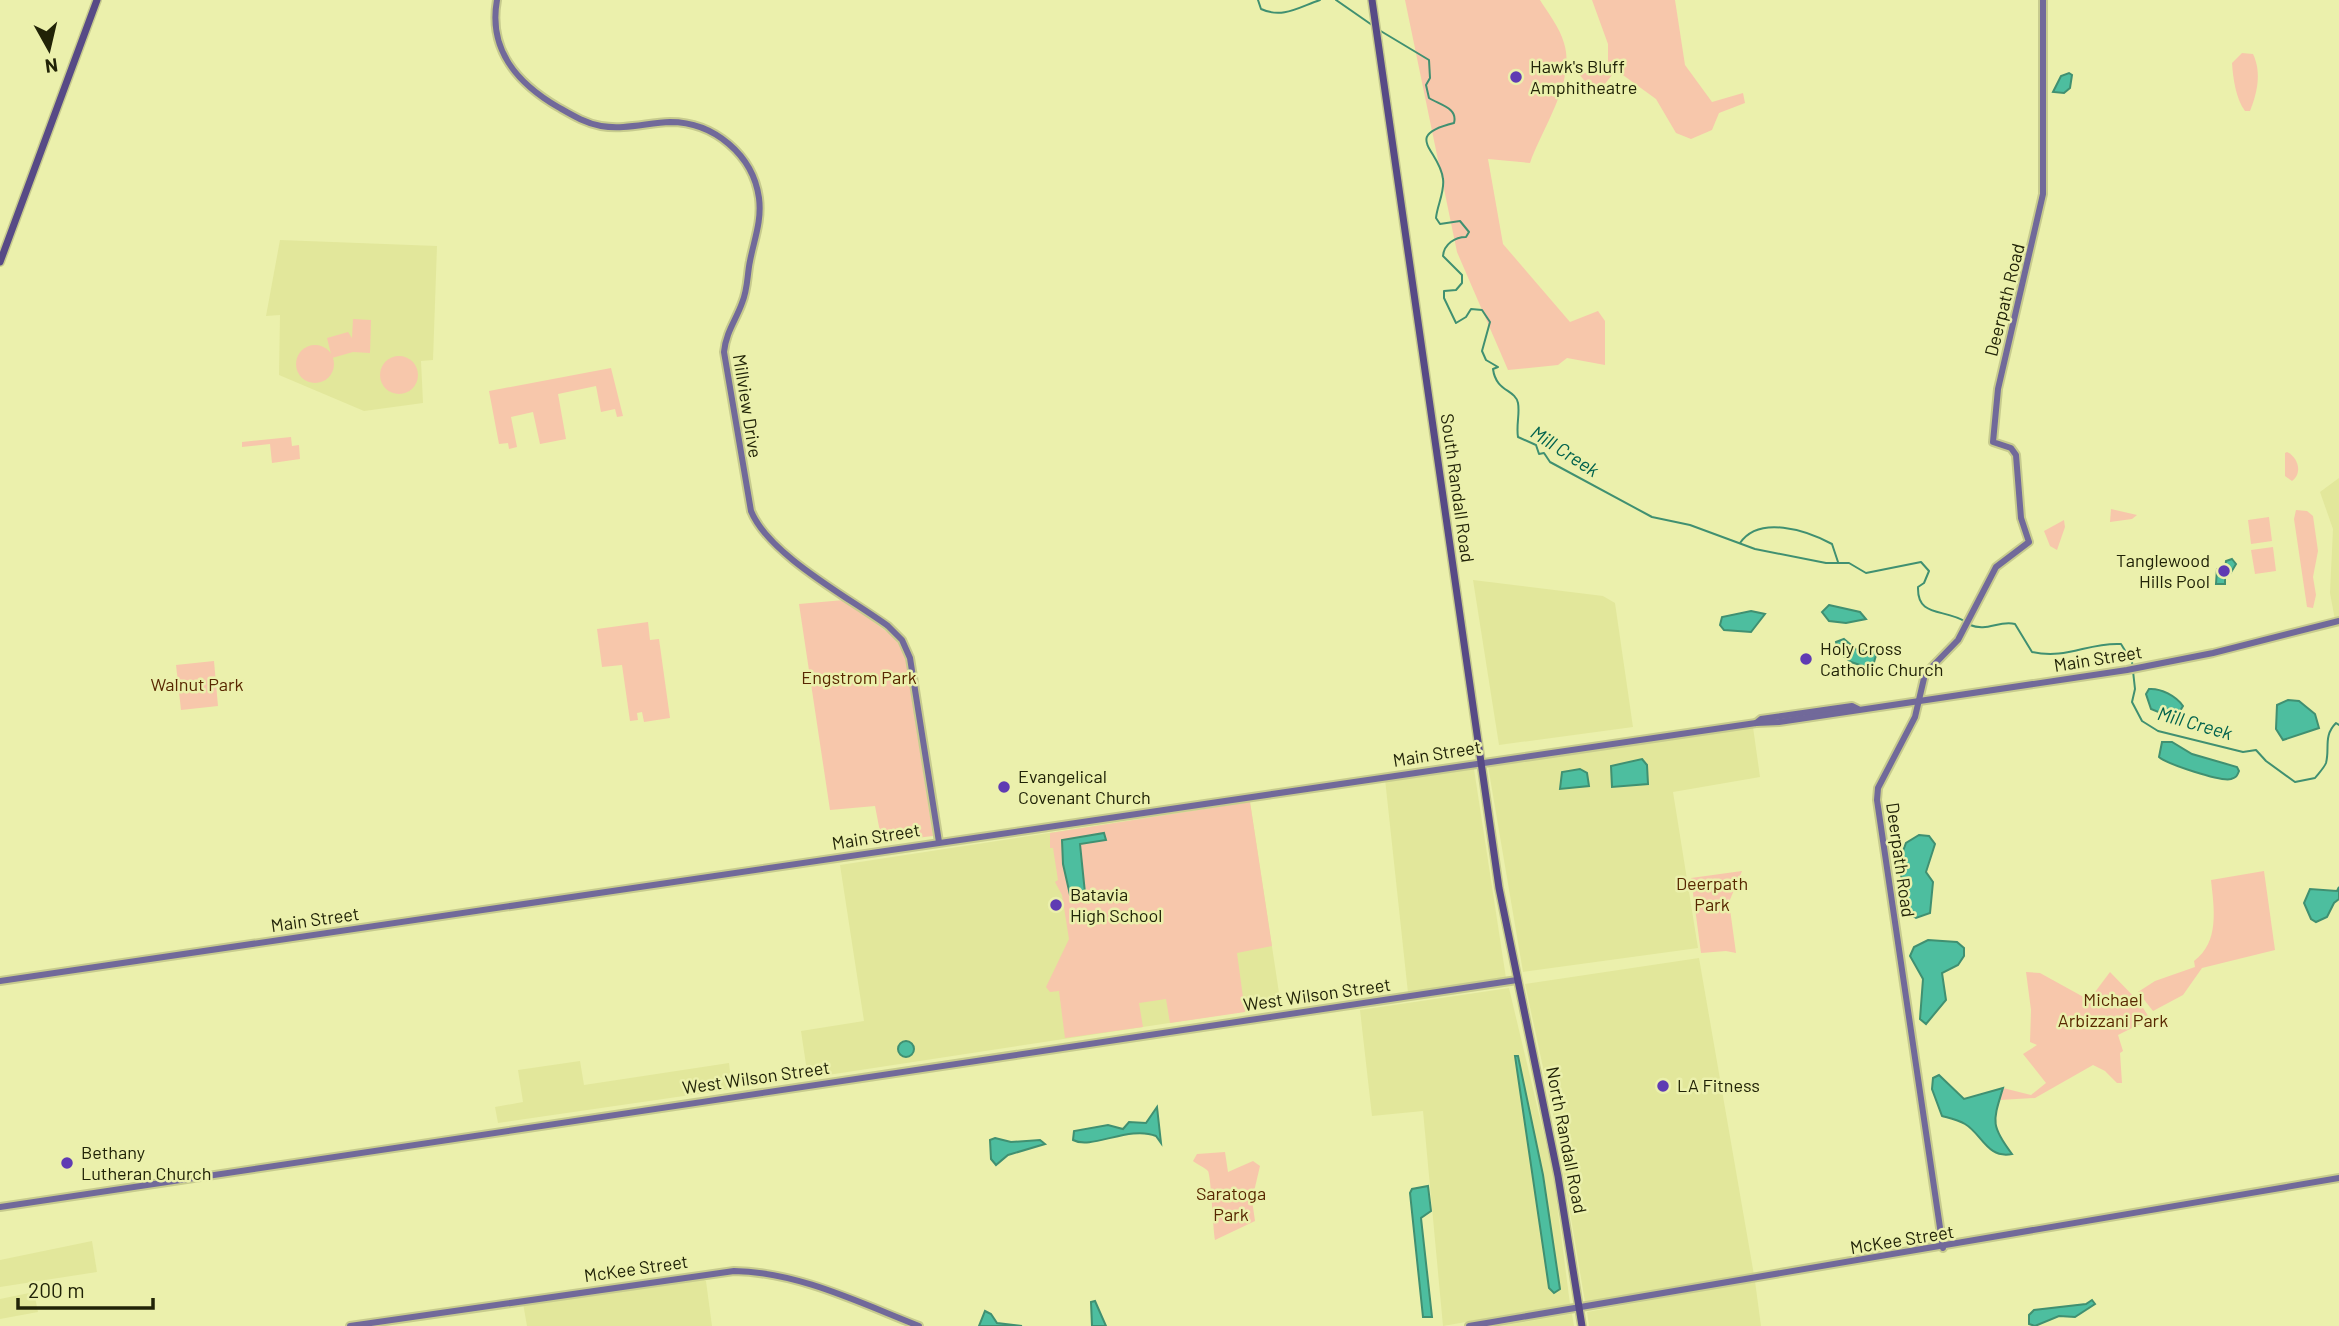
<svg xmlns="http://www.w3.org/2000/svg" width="2339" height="1326" viewBox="0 0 2339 1326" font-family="Barlow,sans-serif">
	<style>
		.built { fill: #e2e79b }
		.green { fill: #f7c7ab }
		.water { fill: #4dbe9f; stroke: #409071; stroke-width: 2 }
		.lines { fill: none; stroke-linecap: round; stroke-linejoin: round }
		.stream { stroke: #409071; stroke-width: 2 }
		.secondary-casing { stroke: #c7cb8e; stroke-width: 10 }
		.primary-casing { stroke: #c7cb8e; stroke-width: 10 }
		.secondary { stroke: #71699a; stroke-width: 6 }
		.primary { stroke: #574a86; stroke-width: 7 }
		.poi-dot { fill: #5f3bb3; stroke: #ebf0ac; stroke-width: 2.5 }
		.labels { text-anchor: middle; stroke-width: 5; stroke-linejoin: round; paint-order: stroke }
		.poi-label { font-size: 18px; fill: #212307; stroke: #ebf0ac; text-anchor: start }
		.street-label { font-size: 18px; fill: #212307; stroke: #ebf0ac }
		.park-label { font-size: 18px; fill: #582701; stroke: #ebf0ac }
		.water-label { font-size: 19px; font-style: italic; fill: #01624d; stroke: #ebf0ac }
	</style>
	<rect width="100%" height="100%" fill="#ebf0ac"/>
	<g class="built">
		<polygon points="280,240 437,246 433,360 421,361 423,403 364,411 279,375 280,315 266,316"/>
		<polygon points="2339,478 2339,619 2335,620 2330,593 2333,529 2320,492"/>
		<polygon points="1473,580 1603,596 1615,603 1633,727 1499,745"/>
		<polygon points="1753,727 1760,777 1673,792 1698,948 1523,972 1488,766"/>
		<polygon points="1474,769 1506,978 1408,993 1385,779"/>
		<polygon points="1250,802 1281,1006 808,1078 801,1031 864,1021 840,865"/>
		<polygon points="1699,958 1754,1275 1585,1302 1555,1123 1525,984"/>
		<polygon points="1509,988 1553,1173 1570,1304 1443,1326 1423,1111 1372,1116 1360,1010"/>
		<polygon points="580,1061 584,1085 729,1063 732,1089 498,1123 495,1107 523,1102 518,1070"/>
		<polygon points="92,1241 97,1272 0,1287 0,1260"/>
		<polygon points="698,1277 706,1281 712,1326 527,1326 523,1303"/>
		<polygon points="1755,1281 1761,1326 1589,1326 1587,1312"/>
		<polygon points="34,1292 38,1312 0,1319 0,1299"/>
		<polygon points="1572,1314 1574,1326 1500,1326"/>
	</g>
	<g class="green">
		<path d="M1405,0H1540C1548,13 1560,28 1564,43C1576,81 1542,128 1530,163L1488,159L1503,244L1570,322L1598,311L1605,321V365L1567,358L1558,365L1508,370L1457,252Z"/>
		<polygon points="1592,0 1675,0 1685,65 1712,102 1743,93 1745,103 1719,113 1712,130 1691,139 1676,133 1656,99 1616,70 1596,95 1579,74 1608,69 1608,44"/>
		<path d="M2242,53L2253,54C2262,73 2257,93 2250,111H2245C2236,99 2233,79 2232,63Z"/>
		<polygon points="353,319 371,320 370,353 353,352 332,358 327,338 348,332 352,338"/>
		<circle cx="315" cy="364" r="19"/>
		<circle cx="399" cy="375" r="19"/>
		<polygon points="611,368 623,416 617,417 615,409 601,412 596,386 558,394 566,439 540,444 533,412 511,417 517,447 509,449 508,443 499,444 489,391"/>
		<polygon points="291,437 292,446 299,445 300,459 272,463 270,444 242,447 242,442"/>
		<path d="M2287,452C2298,457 2303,473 2292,481L2285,476V453Z"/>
		<polygon points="2111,509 2137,515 2132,519 2110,522"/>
		<polygon points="2296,510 2307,511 2313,516 2318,551 2313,577 2316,595 2313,608 2307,607 2294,519"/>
		<polygon points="2269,517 2272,541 2251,544 2248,520"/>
		<polygon points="2064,520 2065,527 2057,550 2050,546 2044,531"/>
		<polygon points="2273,547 2276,571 2255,574 2251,550"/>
		<polygon points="844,600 894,637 905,654 933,836 882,842 875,806 830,810 799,604"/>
		<polygon points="648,622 650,640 659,639 670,718 644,722 642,712 637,713 638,720 630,721 622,665 602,667 597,629"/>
		<polygon points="214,661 218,706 181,710 176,665"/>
		<polygon points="1250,802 1272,946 1237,953 1245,1012 1170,1023 1166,999 1139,1003 1143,1027 1065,1038 1059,991 1050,992 1046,987 1069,939 1062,895 1055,882 1058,880 1053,848 1050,848 1050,833"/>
		<polygon points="1742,871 1729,902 1736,953 1726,951 1701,953 1691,878"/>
		<path d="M2264,871L2275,950L2202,968L2183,995L2153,1011L2138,992L2155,981L2195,967L2194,961C2220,942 2214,908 2211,880Z"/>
		<polygon points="2026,972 2040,973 2089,1000 2110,972 2140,1003 2150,1019 2118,1035 2123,1051 2120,1053 2122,1083 2117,1083 2105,1071 2093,1065 2035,1098 1999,1100 2003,1088 2031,1095 2046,1083 2023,1054 2037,1045 2030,1042 2031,1010"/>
		<path d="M1225,1152L1228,1172L1253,1161L1260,1166L1252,1200L1255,1221L1215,1240C1213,1229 1211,1176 1208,1171C1205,1168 1197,1164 1193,1161L1197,1154Z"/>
	</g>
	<g class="water">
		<polygon points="2069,73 2072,75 2070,88 2064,93 2053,92 2061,76"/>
		<polygon points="2232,559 2236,564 2230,574 2225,576 2225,584 2216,584 2217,569 2225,569 2226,561"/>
		<polygon points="1829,605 1860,612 1866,619 1846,623 1829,621 1822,612"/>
		<polygon points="1751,611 1765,614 1751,632 1724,630 1720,625 1722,617"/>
		<polygon points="1844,639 1857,650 1877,652 1872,669 1851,662 1838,652 1836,642"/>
		<path d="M2149,689C2161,688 2176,696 2183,706L2180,711L2168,716L2151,709L2146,694Z"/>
		<polygon points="2288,700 2299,701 2315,714 2319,728 2283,740 2276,729 2277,705"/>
		<path d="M2162,742H2172L2192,754L2237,767L2239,771C2237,776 2237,777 2231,779C2221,782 2167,764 2159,757Z"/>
		<polygon points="1642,759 1647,765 1648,784 1612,787 1611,766"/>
		<polygon points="1580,769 1587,773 1589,786 1560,789 1562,772"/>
		<polygon points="1104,833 1106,840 1080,844 1085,893 1070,895 1063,864 1062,840"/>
		<path d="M1919,835L1929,836L1935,844L1926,872L1933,882L1930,913L1916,918C1893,903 1912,892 1897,867L1906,843Z"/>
		<polygon points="2339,887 2339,899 2334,903 2327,917 2316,922 2311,919 2304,903 2310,889 2337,891"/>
		<polygon points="1928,940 1957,942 1964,948 1964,956 1958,965 1942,973 1946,1000 1926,1024 1920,1019 1923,979 1910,956 1914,947"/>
		<circle cx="906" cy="1049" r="8"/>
		<polygon points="1515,1056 1518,1056 1543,1175 1560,1289 1554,1293 1549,1288"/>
		<path d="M1939,1075L1964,1099L2003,1088C1993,1121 1990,1125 2012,1154C1987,1159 1982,1134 1965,1124C1958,1120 1949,1118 1942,1116L1932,1089L1933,1078Z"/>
		<path d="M1157,1107L1161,1143L1156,1136C1129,1125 1092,1150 1073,1140L1074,1131L1108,1125L1123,1129L1129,1122L1146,1123Z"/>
		<polygon points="995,1138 1011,1142 1040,1140 1045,1144 1008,1155 996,1165 991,1159 990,1140"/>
		<polygon points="1428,1186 1431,1211 1421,1218 1432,1317 1423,1317 1410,1193 1412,1189"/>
		<polygon points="2092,1300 2095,1304 2075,1317 2059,1316 2035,1326 2029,1324 2029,1315 2034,1310 2086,1304"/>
		<polygon points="1095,1301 1106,1326 1092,1326 1091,1302"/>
		<polygon points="985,1311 991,1314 997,1323 1022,1326 979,1326"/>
	</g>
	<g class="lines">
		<g class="stream">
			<path d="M1258,0L1261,9C1283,19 1299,7 1320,0"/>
			<polyline points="1336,0 1372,25"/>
			<path d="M1379,30L1429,60L1430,78L1426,85L1429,98C1440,105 1458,108 1454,123C1401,136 1440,150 1443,179C1445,191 1437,206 1436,218L1440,224L1460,221L1469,232L1466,237C1455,237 1444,244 1443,256L1462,275V283L1456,290L1444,291V298L1456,323L1466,317L1471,309L1482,310L1490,322L1482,351L1486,360L1498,367L1493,369C1496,392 1515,389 1518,403C1520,414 1516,425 1518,437L1536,445L1539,454L1544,453L1550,462L1652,517L1690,525L1755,549L1826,563H1849L1866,573L1921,562L1929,571L1924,583L1918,587C1917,618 1944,608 1966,622"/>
			<path d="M1740,543C1759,515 1806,530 1832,544L1838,562"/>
			<path d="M1970,625C1987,632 1999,620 2015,624L2032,652C2067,660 2088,642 2121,644L2132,662L2135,689L2132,702L2142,721L2158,731L2243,752L2256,750L2266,761L2295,782L2315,778C2318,774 2324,768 2326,763C2330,748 2323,736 2336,723L2339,725"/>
		</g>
		<g class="secondary-casing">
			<g id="secondary">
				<path d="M497,0C488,50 517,83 558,107C572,115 585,123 601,126C624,130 647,123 670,122C714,122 753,155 759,198C762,221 754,240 750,261C747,275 748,289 742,303C736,320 726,332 724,352L751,511C769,555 848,597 888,626L902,640L910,658L939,842"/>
				<polyline points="1756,723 1761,719 1852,706 1858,709"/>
				<polyline points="0,981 1756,723 1779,722 2127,670 2213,653 2339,621"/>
				<polyline points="0,1207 1517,980"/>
				<polyline points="1943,1248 1877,800 1878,788 1915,717 1925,674 1958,640 1996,567 2029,542 2021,518 2016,455 2011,448 1993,442 1998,389 2043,194 2043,0"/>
				<path d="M350,1326L734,1271C798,1272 860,1303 919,1326"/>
				<polyline points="1469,1326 2339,1178"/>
			</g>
		</g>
		<g class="primary-casing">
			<g id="primary">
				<polyline points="1372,0 1499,888 1558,1176 1582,1326"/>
				<polyline points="0,262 97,0"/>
			</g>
		</g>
		<use href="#secondary" class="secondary"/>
		<use href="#primary" class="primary"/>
	</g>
	<g class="poi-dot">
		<circle cx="1516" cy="77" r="7"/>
		<circle cx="2224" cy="571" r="7"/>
		<circle cx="1806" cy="659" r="7"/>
		<circle cx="1004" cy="787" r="7"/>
		<circle cx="1056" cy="905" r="7"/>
		<circle cx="1663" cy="1086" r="7"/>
		<circle cx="67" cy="1163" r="7"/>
	</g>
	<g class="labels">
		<g class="poi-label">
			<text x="1530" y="73">Hawk's Bluff<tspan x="1530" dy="21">Amphitheatre</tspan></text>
			<text x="2210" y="567" text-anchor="end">Tanglewood<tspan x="2210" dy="21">Hills Pool</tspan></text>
			<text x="1820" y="655">Holy Cross<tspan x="1820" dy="21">Catholic Church</tspan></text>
			<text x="1018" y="783">Evangelical<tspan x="1018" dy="21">Covenant Church</tspan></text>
			<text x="1070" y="901">Batavia<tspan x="1070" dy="21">High School</tspan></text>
			<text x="1677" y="1092">LA Fitness</text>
			<text x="81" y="1159">Bethany<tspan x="81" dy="21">Lutheran Church</tspan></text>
		</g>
		<g class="street-label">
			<text transform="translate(2005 300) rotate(-76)" y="6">Deerpath Road</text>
			<text transform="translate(747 406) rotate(81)" y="6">Millview Drive</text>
			<text transform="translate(1457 488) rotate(82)" y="6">South Randall Road</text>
			<text transform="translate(2098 659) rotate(-9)" y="6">Main Street</text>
			<text transform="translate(1437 754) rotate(-9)" y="6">Main Street</text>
			<text transform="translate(876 837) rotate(-9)" y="6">Main Street</text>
			<text transform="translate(1900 860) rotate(82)" y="6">Deerpath Road</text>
			<text transform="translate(315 920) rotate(-8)" y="6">Main Street</text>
			<text transform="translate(1317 995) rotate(-8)" y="6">West Wilson Street</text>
			<text transform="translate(756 1078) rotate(-8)" y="6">West Wilson Street</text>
			<text transform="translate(1566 1140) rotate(79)" y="6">North Randall Road</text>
			<text transform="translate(1902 1240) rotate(-9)" y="6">McKee Street</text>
			<text transform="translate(636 1269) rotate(-8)" y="6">McKee Street</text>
		</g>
		<g class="park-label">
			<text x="859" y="684">Engstrom Park</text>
			<text x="197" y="691">Walnut Park</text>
			<text x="1712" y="890">Deerpath<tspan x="1712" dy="21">Park</tspan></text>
			<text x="2113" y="1006">Michael<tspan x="2113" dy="21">Arbizzani Park</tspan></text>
			<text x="1231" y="1200">Saratoga<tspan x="1231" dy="21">Park</tspan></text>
		</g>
		<g class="water-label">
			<text transform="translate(1565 451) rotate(33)" y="7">Mill Creek</text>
			<text transform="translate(2195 723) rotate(16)" y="7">Mill Creek</text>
		</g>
	</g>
	<g transform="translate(49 49) rotate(172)" stroke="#ebf0ac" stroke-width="5" paint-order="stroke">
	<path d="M0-5L12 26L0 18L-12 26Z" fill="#212307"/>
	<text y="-10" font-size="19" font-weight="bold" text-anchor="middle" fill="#212307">N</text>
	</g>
	<path d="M18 1298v10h135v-10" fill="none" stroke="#212307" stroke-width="3.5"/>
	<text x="28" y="1298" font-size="21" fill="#212307" stroke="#ebf0ac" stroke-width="5" paint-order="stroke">200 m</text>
</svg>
